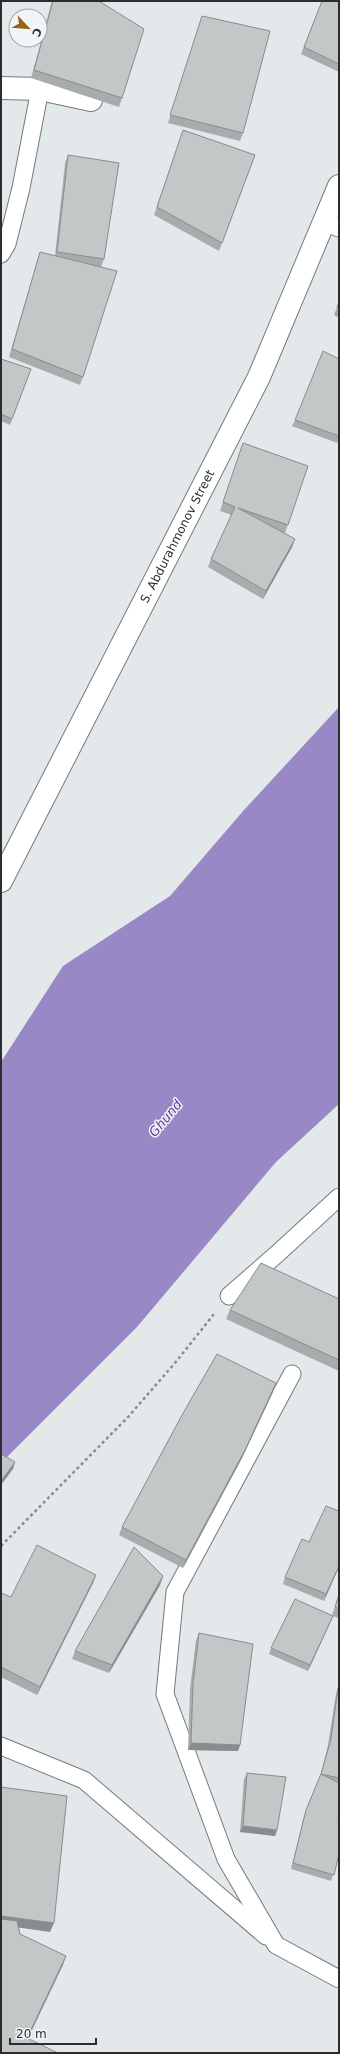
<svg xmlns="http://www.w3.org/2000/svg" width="340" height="2054" viewBox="0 0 340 2054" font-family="'DejaVu Sans',sans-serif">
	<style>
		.water { fill: #9988c6 }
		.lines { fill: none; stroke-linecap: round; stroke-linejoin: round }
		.service-casing { stroke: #767a7c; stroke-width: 19 }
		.minor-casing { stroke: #767a7c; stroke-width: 24 }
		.tertiary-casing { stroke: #767a7c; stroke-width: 24 }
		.path { stroke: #898c8e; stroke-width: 2.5; stroke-dasharray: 3 3; stroke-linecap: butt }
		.service { stroke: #fff; stroke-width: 17 }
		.minor { stroke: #fff; stroke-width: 22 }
		.tertiary { stroke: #fff; stroke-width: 22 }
		.wall { fill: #a7acac }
		.shaded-wall { fill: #888c8c }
		.building { fill: #c2c8c8; stroke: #888c8c }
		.labels { text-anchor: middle; stroke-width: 3; stroke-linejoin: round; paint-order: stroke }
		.street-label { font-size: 12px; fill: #2b2d2e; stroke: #f0f5f8 }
		.water-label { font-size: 13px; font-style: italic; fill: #553b87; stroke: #f0f5f8 }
	</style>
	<rect width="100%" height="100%" fill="#e3e8ea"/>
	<polygon class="water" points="339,707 339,1104 276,1162 137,1327 1,1463 1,1062 63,966 170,896 244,810"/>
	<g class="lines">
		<g class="service-casing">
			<g id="service">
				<polyline points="324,222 339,228"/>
				<polyline points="1,254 7,244 21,188 40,89"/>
				<polyline points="229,1296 277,1254 339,1197"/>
				<polyline points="292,1374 175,1592 165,1694 226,1859 276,1945 339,1979"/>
				<polyline points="1,1746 84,1780 266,1936"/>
			</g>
		</g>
		<g class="minor-casing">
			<polyline id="minor" points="1,88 40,89 91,100"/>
		</g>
		<g class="tertiary-casing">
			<g id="tertiary">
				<path id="s1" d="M1,881L259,377L339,186"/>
			</g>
		</g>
		<polyline class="path" points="1,1546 128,1417 175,1363 214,1314"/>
		<use href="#service" class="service"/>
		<use href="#minor" class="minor"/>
		<use href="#tertiary" class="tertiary"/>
	</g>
	<g class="wall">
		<polygon points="52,1 99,1 122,98 119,107 31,78"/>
		<polygon points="322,1 339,1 339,72 301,54"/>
		<polygon points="202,16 243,133 240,141 168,123"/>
		<polygon points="183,130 255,155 219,251 154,215"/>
		<polygon points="68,155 104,259 101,267 83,377 80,385 9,357 40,252 55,256 65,163"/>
		<polygon points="339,302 339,318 334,315"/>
		<polygon points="1,359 31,369 10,425 1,421"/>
		<polygon points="339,359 339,439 337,443 292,426 295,420"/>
		<polygon points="243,443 308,466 285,533 283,533 295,539 292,547 263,599 208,567 211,559 232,515 220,511"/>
		<polygon points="339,1299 339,1371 226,1319 230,1310"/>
		<polygon points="273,1392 242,1458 183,1568 119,1535 122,1527"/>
		<polygon points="339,1511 339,1567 324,1601 283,1584 285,1577 309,1542"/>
		<polygon points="96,1575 93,1583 37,1695 1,1677 1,1593 11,1597"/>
		<polygon points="163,1576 160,1585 109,1673 72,1659 75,1651"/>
		<polygon points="339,1593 339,1618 332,1616"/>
		<polygon points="330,1623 308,1671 269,1654 271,1648"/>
		<polygon points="199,1633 240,1745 238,1751 188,1750 190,1689 196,1640"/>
		<polygon points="338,1688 339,1688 339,1854 331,1881 291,1869 304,1816 320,1778 328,1745 336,1694"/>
		<polygon points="247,1773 277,1830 275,1836 240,1832 244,1779"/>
	</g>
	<g class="shaded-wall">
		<polygon points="295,539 292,547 263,599 266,591"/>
		<polygon points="276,1383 273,1392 242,1458 183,1568 186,1560"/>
		<polygon points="15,1462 13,1469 1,1485 1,1481"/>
		<polygon points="339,1566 339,1567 324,1601 326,1594"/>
		<polygon points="96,1575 93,1583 37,1695 40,1687"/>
		<polygon points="163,1576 160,1585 109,1673 112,1665"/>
		<polygon points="333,1616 330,1623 308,1671 310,1665"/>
		<polygon points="191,1743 240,1745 238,1751 188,1750"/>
		<polygon points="243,1826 277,1830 275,1836 240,1832"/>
		<polygon points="1,1916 54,1923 50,1932 1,1925"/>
		<polygon points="66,1956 63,1965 24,2047 27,2038"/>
	</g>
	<g class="building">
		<polygon points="53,1 99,1 144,29 122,98 34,70"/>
		<polygon points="322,1 339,1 339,64 304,47"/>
		<polygon points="202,16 270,31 243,133 170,115"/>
		<polygon points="183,130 255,155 222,243 157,207"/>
		<polygon points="68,155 119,163 104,259 57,252"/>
		<polygon points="40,252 117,271 83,377 12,349"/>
		<polygon points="339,302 339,308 337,307"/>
		<polygon points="323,351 339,359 339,436 295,420"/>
		<polygon points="1,359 31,369 12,419 1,414"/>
		<polygon points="243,443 308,466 288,525 238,508 295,539 266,591 211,559 235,507 223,502"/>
		<polygon points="261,1263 339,1299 339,1360 230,1310"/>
		<polygon points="217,1354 276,1383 245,1450 186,1560 122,1527 182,1415"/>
		<polygon points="1,1454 15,1462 1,1481"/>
		<polygon points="326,1506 339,1511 339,1566 326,1594 285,1577 302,1539 309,1542"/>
		<polygon points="37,1545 96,1575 40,1687 1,1667 1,1593 11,1597"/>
		<polygon points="134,1547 163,1576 112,1665 75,1651"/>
		<polygon points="339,1595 339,1609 335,1607"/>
		<polygon points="295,1599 333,1616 310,1665 271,1648"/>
		<polygon points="199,1633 253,1644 240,1745 191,1743 193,1683"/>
		<polygon points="338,1688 339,1688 339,1778 321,1774 331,1739"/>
		<polygon points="247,1773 286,1777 277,1830 243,1826"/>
		<polygon points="321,1774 339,1783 339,1820 338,1822 339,1822 339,1854 334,1875 293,1863 306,1810"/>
		<polygon points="1,1787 67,1796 54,1923 1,1916"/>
		<polygon points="1,1919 17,1921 20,1934 66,1956 27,2038 58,2053 1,2053"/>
	</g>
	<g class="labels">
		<g class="street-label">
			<text dy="4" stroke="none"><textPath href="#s1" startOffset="387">S. Abdurahmonov Street</textPath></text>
		</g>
		<g class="water-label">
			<text transform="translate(165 1118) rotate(-50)" y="5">Ghund</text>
		</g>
	</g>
	<rect width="340" height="2054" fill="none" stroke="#2b2d2e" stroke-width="4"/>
	<g transform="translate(28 28) rotate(116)"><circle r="19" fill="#f0f5f8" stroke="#a1a5a7"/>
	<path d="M0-3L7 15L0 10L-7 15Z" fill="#976318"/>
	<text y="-6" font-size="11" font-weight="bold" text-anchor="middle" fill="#2b2d2e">С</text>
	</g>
	<path d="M10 2038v6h86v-6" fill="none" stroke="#2b2d2e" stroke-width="2"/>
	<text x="16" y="2038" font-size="12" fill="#2b2d2e" stroke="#f0f5f8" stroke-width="3" paint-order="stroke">20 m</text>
</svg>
